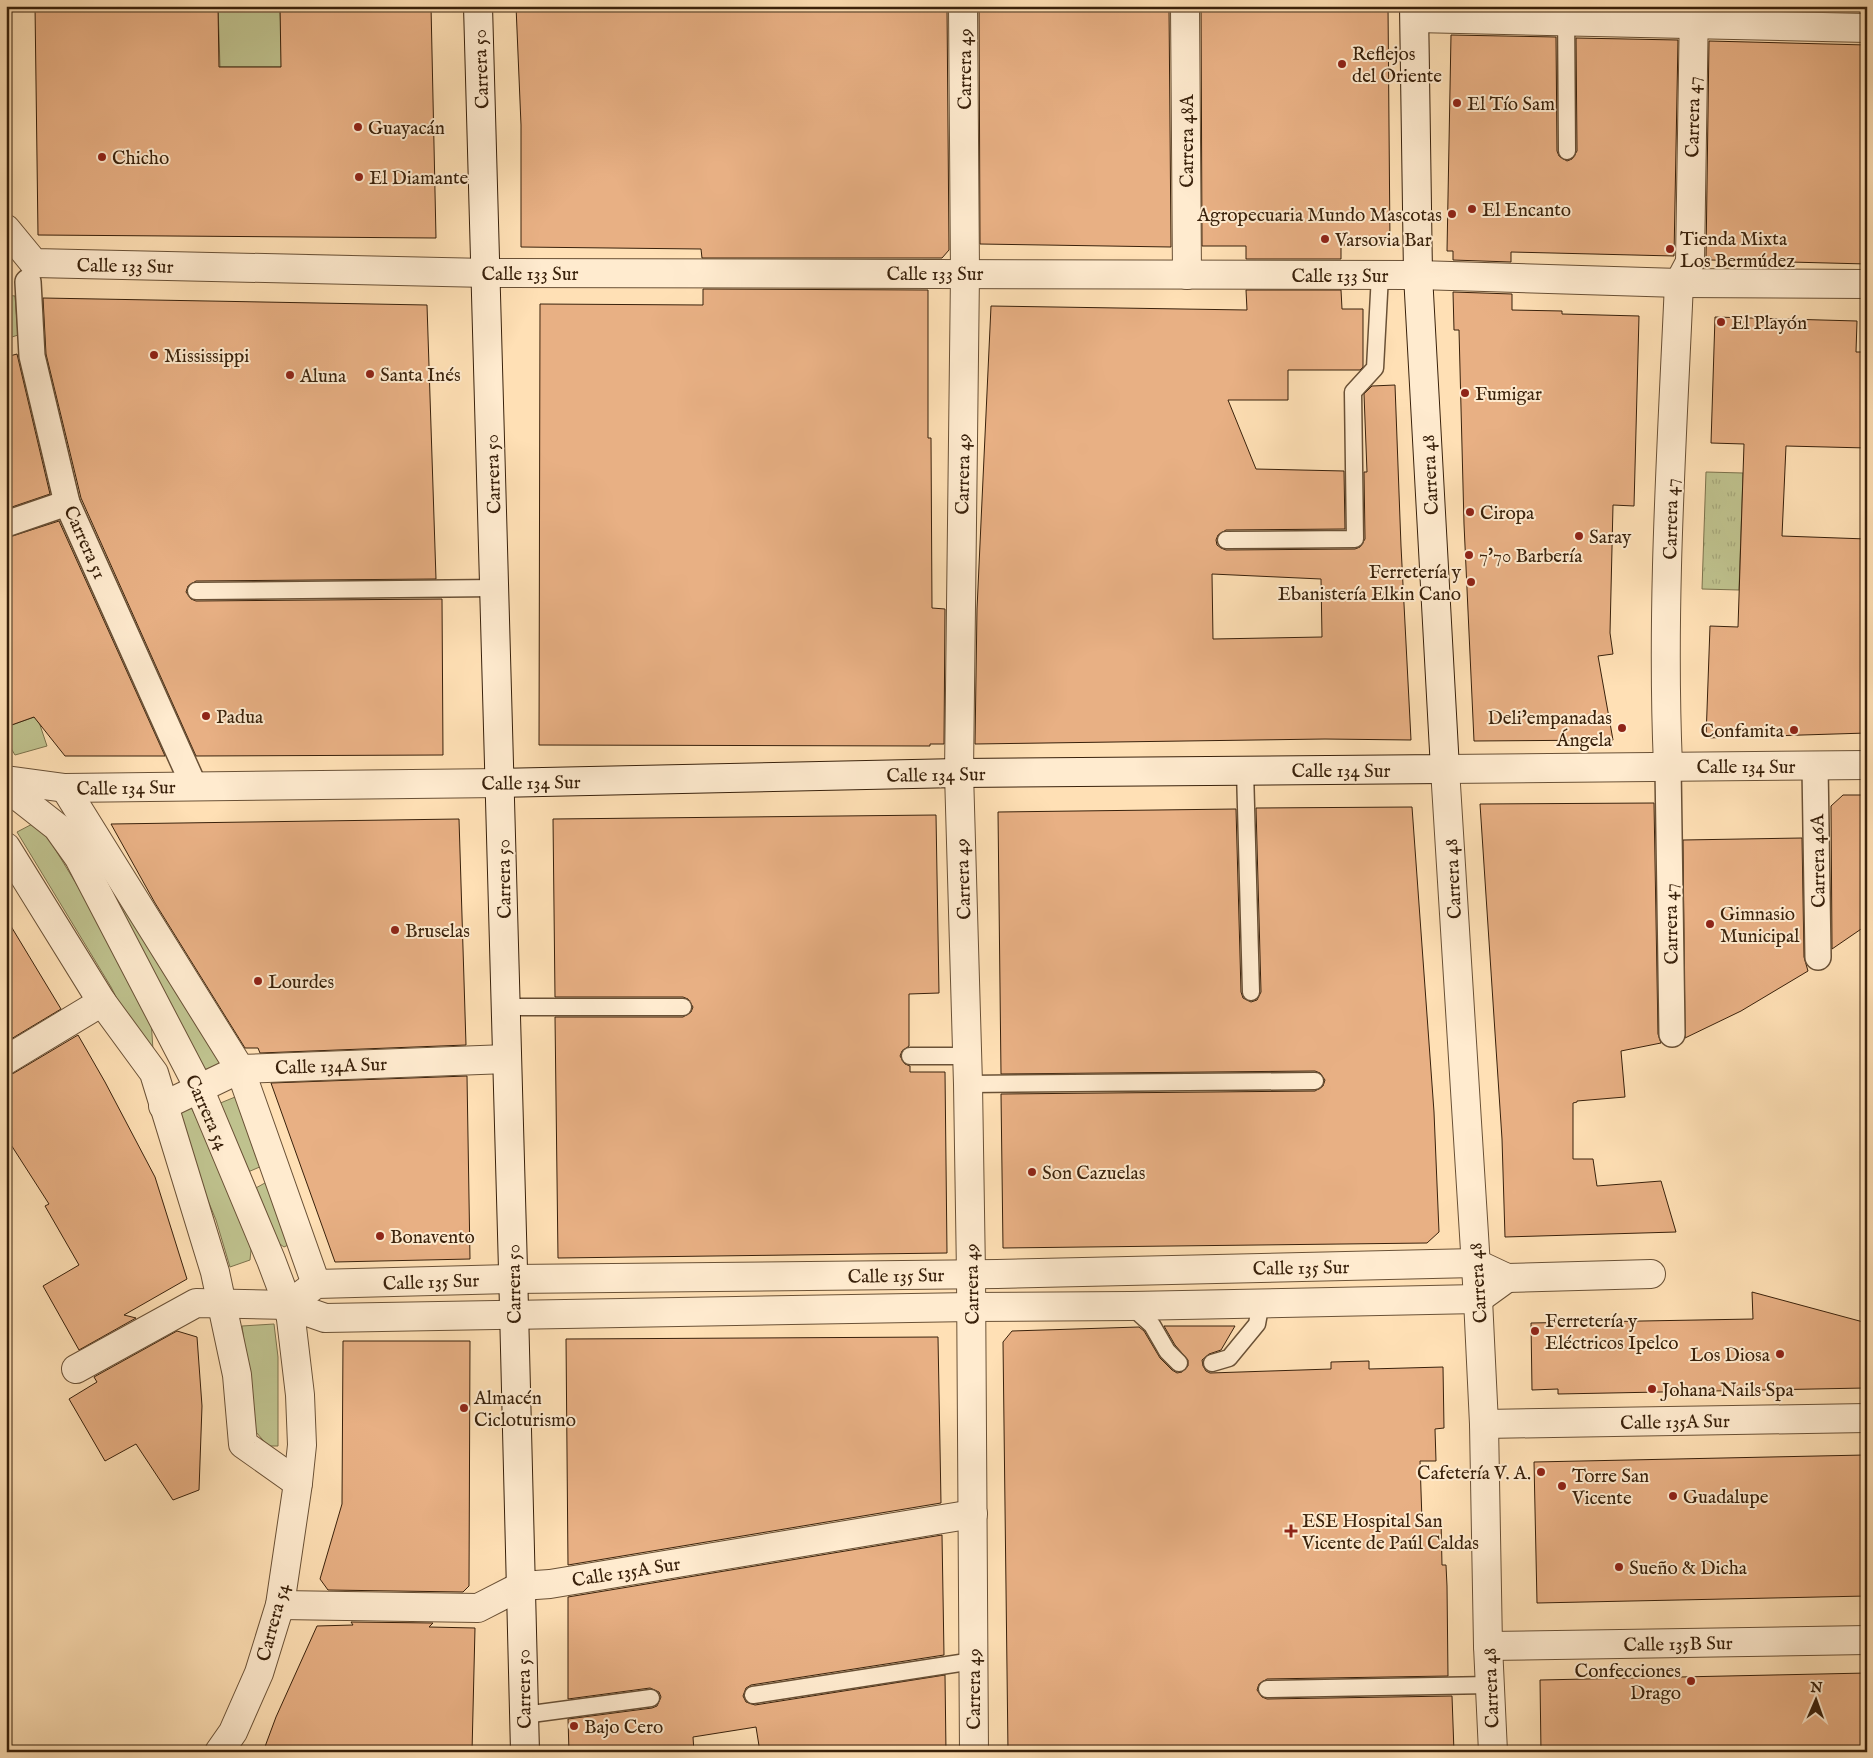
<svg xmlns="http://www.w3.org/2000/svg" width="1873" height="1758" viewBox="0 0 1873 1758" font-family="'IM FELL English',serif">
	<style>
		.grass { fill: url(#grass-tufts); stroke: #7c724c }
		.garden { fill: #bfc28e; stroke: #7c724c }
		.building { fill: #e8b084; stroke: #39210b; fill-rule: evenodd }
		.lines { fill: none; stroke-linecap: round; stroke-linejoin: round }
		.service-casing { stroke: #6a5136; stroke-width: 19 }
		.pedestrian-casing { stroke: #6a5136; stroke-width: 28 }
		.minor-casing { stroke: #6a5136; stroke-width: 30 }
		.tertiary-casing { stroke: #6a5136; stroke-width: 30 }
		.secondary-casing { stroke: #39210b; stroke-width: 30 }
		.service { stroke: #ffebcf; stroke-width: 16 }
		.pedestrian { stroke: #ffebcf; stroke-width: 25 }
		.minor { stroke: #ffebcf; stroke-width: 28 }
		.tertiary { stroke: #ffebcf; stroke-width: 28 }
		.secondary { stroke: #ffebcf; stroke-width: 28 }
		.poi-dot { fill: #8f2418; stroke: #ffebcf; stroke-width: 2 }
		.labels { text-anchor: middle; stroke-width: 4; stroke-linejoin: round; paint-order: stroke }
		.poi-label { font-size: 19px; fill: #39210b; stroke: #ffebcf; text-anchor: start }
		.street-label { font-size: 19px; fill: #39210b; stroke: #ffebcf }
	</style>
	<defs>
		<pattern id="grass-tufts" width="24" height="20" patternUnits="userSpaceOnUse" patternTransform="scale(1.25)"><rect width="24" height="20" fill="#bfc28e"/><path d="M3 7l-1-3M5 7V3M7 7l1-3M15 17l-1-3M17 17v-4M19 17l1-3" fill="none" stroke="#a5a679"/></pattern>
	</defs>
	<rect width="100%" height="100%" fill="#ffe0b5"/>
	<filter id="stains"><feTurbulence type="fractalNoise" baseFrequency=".004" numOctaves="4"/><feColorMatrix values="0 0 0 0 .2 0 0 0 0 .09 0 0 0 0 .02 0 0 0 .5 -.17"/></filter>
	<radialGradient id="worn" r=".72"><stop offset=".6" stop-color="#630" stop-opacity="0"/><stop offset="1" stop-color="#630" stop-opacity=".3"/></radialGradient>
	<polygon class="grass" points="1706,472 1743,473 1739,590 1702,589"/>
	<g class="garden">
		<polygon points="218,6 280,6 282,67 220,67"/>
		<polygon points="6,295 15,296 18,335 6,339"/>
		<polygon points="37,716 47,746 15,755 6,740 6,727"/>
		<polygon points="38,821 91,908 151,1019 153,1050 143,1050 111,987 17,832"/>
		<polygon points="91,850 224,1062 202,1071 143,957"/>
		<polygon points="240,1095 269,1163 248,1172 218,1104"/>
		<polygon points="189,1103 236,1199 251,1250 250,1260 230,1267 216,1220 171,1111"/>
		<polygon points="274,1178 290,1244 284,1247 277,1242 254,1189"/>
		<polygon points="274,1324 278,1357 278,1446 268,1446 256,1432 242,1326"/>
	</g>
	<g class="building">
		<polygon points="35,6 218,6 219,67 281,67 280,6 431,6 436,238 38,235"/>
		<polygon points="516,6 947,6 949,250 942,258 702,258 701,249 521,247 521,125"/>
		<polygon points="979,6 1169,6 1171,247 980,244"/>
		<polygon points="1201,6 1388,6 1390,245 1341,245 1341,259 1246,259 1246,246 1202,246"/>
		<polygon points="1451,35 1556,37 1557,151 1559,156 1567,161 1572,159 1577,151 1576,38 1678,40 1674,256 1511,252 1511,262 1453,260 1453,251 1447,251"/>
		<polygon points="1709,41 1867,45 1867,264 1711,260 1711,257 1706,257"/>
		<polygon points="703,289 928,290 928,438 931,438 932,608 945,609 944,744 930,744 930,746 539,745 540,304 703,305"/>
		<path d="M1246,290H1341L1342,309H1363V367L1360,370H1288V400H1228L1256,469L1344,471L1345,529L1226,530L1218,535L1216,540L1217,545L1221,548L1226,550L1355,549L1360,547L1365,539L1364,472H1367L1364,394L1372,386L1395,385L1401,546L1411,740L1325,739L975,744L977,609L991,306L1247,310ZM1212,574L1321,579L1322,637L1213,639Z"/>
		<polygon points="1453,292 1512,294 1512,310 1562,311 1562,314 1639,316 1634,506 1613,505 1610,633 1613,654 1598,656 1613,740 1474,741 1464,524 1459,330 1454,330"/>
		<polygon points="43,298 427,305 436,579 196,581 188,586 186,592 191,599 196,601 442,599 443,755 196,756 81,498 46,354"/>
		<polygon points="1715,317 1857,321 1856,352 1864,352 1863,382 1867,382 1867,448 1786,446 1782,536 1867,539 1867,733 1706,738 1710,626 1738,627 1744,444 1711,443"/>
		<polygon points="17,354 50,494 6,509 6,357"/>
		<polygon points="59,521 165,756 65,756 34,717 6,727 6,538"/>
		<polygon points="1843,795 1867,795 1867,925 1832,949 1831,806"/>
		<polygon points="1654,803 1658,1034 1661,1043 1621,1051 1625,1097 1577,1101 1577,1102 1573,1103 1573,1159 1593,1159 1597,1186 1661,1181 1676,1232 1505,1237 1502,1139 1480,804"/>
		<polygon points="1412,807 1434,1112 1439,1232 1427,1243 1003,1248 1001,1094 1315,1091 1323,1086 1325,1080 1320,1073 1315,1071 1001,1074 998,812 1236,809 1241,992 1243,998 1251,1002 1257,1000 1261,992 1256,808"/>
		<polygon points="936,815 939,993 909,994 909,1046 902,1051 900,1056 905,1064 910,1066 910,1072 945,1072 947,1253 558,1258 555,1017 683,1017 691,1012 693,1007 688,999 683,997 555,997 553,819"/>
		<polygon points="459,819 466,1045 260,1053 258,1048 245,1048 155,903 111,824"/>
		<polygon points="1802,838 1804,957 1808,971 1741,1011 1685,1038 1683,840"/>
		<polygon points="6,918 61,1009 6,1042"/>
		<polygon points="78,1035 105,1082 155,1177 187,1279 124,1315 136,1318 79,1350 43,1286 79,1265 45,1206 49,1204 6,1137 6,1076 14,1073"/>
		<polygon points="467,1076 470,1259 335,1262 271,1083"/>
		<polygon points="1752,1292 1867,1323 1867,1352 1864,1352 1865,1388 1558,1394 1558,1389 1532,1390 1531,1323 1753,1319"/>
		<polygon points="1164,1326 1235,1326 1221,1350 1209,1354 1202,1360 1203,1366 1206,1371 1210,1373 1331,1369 1331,1362 1369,1361 1369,1369 1443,1367 1444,1428 1435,1429 1436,1461 1420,1461 1422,1521 1441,1520 1442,1565 1446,1565 1447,1586 1448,1676 1267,1679 1259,1684 1257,1690 1262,1697 1267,1699 1452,1696 1454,1752 1008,1752 1003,1342 1012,1331 1139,1327 1144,1331 1160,1358 1172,1370 1177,1373 1182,1372 1188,1366 1188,1360 1175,1345"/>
		<polygon points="177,1331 197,1337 202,1406 199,1490 173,1500 136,1444 105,1461 69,1399 97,1382 94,1377"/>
		<polygon points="938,1337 941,1503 568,1565 566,1339"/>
		<polygon points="343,1341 470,1341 469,1586 463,1592 328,1590 320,1579 342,1504"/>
		<polygon points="1865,1455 1867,1596 1537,1603 1534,1462"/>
		<polygon points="942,1535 944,1655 751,1685 746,1688 743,1696 746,1702 755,1705 945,1675 946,1752 760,1752 756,1727 693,1737 694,1752 569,1752 568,1719 652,1708 657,1706 661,1697 659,1692 650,1688 568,1699 568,1597"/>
		<polygon points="351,1622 433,1623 429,1627 475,1628 472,1752 263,1752 276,1717 317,1626 353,1625"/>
		<polygon points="1867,1673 1867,1752 1541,1752 1540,1680"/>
	</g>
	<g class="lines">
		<g class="service-casing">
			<g id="service">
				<polyline points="1566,6 1567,151"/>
				<polyline points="1226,540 1355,539 1353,392 1375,368 1380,275"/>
				<polyline points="196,591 496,588"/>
				<polyline points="1245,770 1251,992"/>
				<polyline points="507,1007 683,1007"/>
				<polyline points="910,1056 967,1056"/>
				<polyline points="968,1084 1315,1081"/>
				<polyline points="1131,1306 1152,1325 1167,1351 1179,1363"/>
				<polyline points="1212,1363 1229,1358 1257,1324 1261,1302"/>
				<polyline points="1267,1689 1490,1685"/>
				<polyline points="753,1695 973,1661"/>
				<polyline points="524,1715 651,1698"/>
			</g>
		</g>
		<g class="pedestrian-casing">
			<g id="pedestrian">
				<polyline points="28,282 32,356 67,503 194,786"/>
				<polyline points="6,524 67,503"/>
				<polyline points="1815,765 1818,957"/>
				<polyline points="1668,766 1672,1034"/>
			</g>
		</g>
		<g class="minor-casing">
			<g id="minor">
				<polyline points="963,6 965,273 959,773 968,1084 971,1274 974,1752"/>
				<polyline points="1185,6 1187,275"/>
				<polyline points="1415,18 1867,28"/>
				<polyline points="6,229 34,263 487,273 1418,275 1679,283 1867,284"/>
				<path d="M1668,766C1661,605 1672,443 1679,283L1690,262L1694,6"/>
				<polyline points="1445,769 1478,1299 1484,1424 1488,1646 1493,1752"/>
				<polyline points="6,780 65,788 501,783"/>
				<polyline points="6,787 57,827 79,858 199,1088 271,1260 288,1305 291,1319 300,1395 302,1445 298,1483 280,1605 259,1673 233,1732 219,1752"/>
				<polyline points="65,788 240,1069 316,1284"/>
				<polyline points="6,847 102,1002 154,1073 215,1272 237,1375 243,1444 298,1483"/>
				<polyline points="6,1060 102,1002"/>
				<polyline points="163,1106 240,1069 507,1059"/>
				<polyline points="288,1305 316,1284 513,1279 997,1274 1475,1263 1507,1278 1651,1274"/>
				<polyline points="76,1369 196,1303 288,1305 325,1318 971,1307 1131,1306 1478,1299 1507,1278"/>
				<polyline points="1484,1424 1867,1418"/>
				<polyline points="280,1605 478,1608 521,1586 550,1584 973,1514"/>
				<polyline points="1488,1646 1867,1640"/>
			</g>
		</g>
		<g class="tertiary-casing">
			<polyline id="tertiary" points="1445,769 1867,765"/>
		</g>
		<g class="secondary-casing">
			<g id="secondary">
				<path d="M478,6C498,588 510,1170 525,1752"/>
				<polyline points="501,783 959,773 1445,769 1418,275 1414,6"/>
			</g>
		</g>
		<use href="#service" class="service"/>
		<use href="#pedestrian" class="pedestrian"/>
		<use href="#minor" class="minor"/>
		<use href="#tertiary" class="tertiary"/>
		<use href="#secondary" class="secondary"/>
	</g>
	<g class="poi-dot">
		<circle cx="1342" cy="64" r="5"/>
		<circle cx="1457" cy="103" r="5"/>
		<circle cx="358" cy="127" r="5"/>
		<circle cx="102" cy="157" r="5"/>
		<circle cx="359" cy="177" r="5"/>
		<circle cx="1472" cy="209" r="5"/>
		<circle cx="1452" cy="214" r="5"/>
		<circle cx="1325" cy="239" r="5"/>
		<circle cx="1670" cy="249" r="5"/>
		<circle cx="1721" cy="322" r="5"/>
		<circle cx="154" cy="355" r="5"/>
		<circle cx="370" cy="374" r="5"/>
		<circle cx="290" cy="375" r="5"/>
		<circle cx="1465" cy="393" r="5"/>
		<circle cx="1470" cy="512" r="5"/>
		<circle cx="1579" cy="536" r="5"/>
		<circle cx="1469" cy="555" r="5"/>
		<circle cx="1471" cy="582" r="5"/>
		<circle cx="206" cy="716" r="5"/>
		<circle cx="1622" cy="728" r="5"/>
		<circle cx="1794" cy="730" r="5"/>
		<circle cx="1710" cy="924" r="5"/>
		<circle cx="395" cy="930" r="5"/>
		<circle cx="258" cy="981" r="5"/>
		<circle cx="1032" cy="1172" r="5"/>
		<circle cx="380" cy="1236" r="5"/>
		<circle cx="1535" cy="1331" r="5"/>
		<circle cx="1780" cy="1354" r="5"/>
		<circle cx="1652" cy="1389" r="5"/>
		<circle cx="464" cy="1408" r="5"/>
		<circle cx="1541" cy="1472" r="5"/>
		<circle cx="1562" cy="1486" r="5"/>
		<circle cx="1673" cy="1496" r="5"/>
		<path d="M1288.5 1523.5h5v5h5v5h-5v5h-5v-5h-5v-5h5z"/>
		<circle cx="1619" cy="1567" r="5"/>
		<circle cx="1691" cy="1681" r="5"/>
		<circle cx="574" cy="1726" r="5"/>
	</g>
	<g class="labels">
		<g class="poi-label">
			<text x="1352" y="60">Reflejos<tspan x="1352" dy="22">del Oriente</tspan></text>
			<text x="1467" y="110">El Tío Sam</text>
			<text x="368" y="134">Guayacán</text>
			<text x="112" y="164">Chicho</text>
			<text x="369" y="184">El Diamante</text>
			<text x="1482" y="216">El Encanto</text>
			<text x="1442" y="221" text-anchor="end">Agropecuaria Mundo Mascotas</text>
			<text x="1680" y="245">Tienda Mixta<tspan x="1680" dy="22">Los Bermúdez</tspan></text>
			<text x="1335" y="246">Varsovia Bar</text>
			<text x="1731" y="329">El Playón</text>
			<text x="164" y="362">Mississippi</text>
			<text x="380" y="381">Santa Inés</text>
			<text x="300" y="382">Aluna</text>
			<text x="1475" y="400">Fumigar</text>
			<text x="1480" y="519">Ciropa</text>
			<text x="1589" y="543">Saray</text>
			<text x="1479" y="562">7'70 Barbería</text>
			<text x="1461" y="578" text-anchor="end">Ferretería y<tspan x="1461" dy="22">Ebanistería Elkin Cano</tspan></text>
			<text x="216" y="723">Padua</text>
			<text x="1612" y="724" text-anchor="end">Deli'empanadas<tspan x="1612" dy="22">Ángela</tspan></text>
			<text x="1784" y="737" text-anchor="end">Confamita</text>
			<text x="1720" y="920">Gimnasio<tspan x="1720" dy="22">Municipal</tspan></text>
			<text x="405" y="937">Bruselas</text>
			<text x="268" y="988">Lourdes</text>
			<text x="1042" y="1179">Son Cazuelas</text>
			<text x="390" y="1243">Bonavento</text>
			<text x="1545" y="1327">Ferretería y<tspan x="1545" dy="22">Eléctricos Ipelco</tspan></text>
			<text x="1770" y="1361" text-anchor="end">Los Diosa</text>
			<text x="1662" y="1396">Johana Nails Spa</text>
			<text x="474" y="1404">Almacén<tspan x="474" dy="22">Cicloturismo</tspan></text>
			<text x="1531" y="1479" text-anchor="end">Cafetería V. A.</text>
			<text x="1572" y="1482">Torre San<tspan x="1572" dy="22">Vicente</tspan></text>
			<text x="1683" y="1503">Guadalupe</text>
			<text x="1302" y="1527">ESE Hospital San<tspan x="1302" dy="22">Vicente de Paúl Caldas</tspan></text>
			<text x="1629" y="1574">Sueño &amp; Dicha</text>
			<text x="1681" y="1677" text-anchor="end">Confecciones<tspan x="1681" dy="22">Drago</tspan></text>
			<text x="584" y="1733">Bajo Cero</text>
		</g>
		<g class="street-label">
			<text transform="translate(480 69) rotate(-92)" y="7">Carrera 50</text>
			<text transform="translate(964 69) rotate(-90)" y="7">Carrera 49</text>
			<text transform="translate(1692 117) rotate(-89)" y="7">Carrera 47</text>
			<text transform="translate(1186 141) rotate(-90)" y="7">Carrera 48A</text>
			<text transform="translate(125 265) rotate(1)" y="7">Calle 133 Sur</text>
			<text x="530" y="280">Calle 133 Sur</text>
			<text x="935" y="280">Calle 133 Sur</text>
			<text x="1340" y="282">Calle 133 Sur</text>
			<text transform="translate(492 474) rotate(-92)" y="7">Carrera 50</text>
			<text transform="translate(962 474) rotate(-89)" y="7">Carrera 49</text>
			<text transform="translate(1429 475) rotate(-93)" y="7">Carrera 48</text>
			<text transform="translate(1670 519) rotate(-89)" y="7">Carrera 47</text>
			<text transform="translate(86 542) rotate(66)" y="7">Carrera 51</text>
			<text x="1746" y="773">Calle 134 Sur</text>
			<text x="1341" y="777">Calle 134 Sur</text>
			<text transform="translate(936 774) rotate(-1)" y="7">Calle 134 Sur</text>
			<text transform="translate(531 782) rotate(-1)" y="7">Calle 134 Sur</text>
			<text transform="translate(126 787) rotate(-1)" y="7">Calle 134 Sur</text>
			<text transform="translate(1817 861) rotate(-91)" y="7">Carrera 46A</text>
			<text transform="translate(503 879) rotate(-91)" y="7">Carrera 50</text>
			<text transform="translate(962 879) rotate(-92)" y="7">Carrera 49</text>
			<text transform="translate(1452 879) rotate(-93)" y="7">Carrera 48</text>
			<text transform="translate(1670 924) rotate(-91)" y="7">Carrera 47</text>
			<text transform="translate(331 1065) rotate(-2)" y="7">Calle 134A Sur</text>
			<text transform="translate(208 1112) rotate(66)" y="7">Carrera 54</text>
			<text transform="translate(1301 1267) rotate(-1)" y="7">Calle 135 Sur</text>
			<text transform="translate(896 1275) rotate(-1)" y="7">Calle 135 Sur</text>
			<text transform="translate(431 1281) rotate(-2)" y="7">Calle 135 Sur</text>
			<text transform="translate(1477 1283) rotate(-94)" y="7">Carrera 48</text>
			<text transform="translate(513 1284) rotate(-91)" y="7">Carrera 50</text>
			<text transform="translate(971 1284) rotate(-91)" y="7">Carrera 49</text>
			<text transform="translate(1675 1421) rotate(-1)" y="7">Calle 135A Sur</text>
			<text transform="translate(626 1571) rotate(-9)" y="7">Calle 135A Sur</text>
			<text transform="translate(272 1622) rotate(-75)" y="7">Carrera 54</text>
			<text transform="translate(1678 1643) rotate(-1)" y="7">Calle 135B Sur</text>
			<text transform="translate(1490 1688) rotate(-92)" y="7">Carrera 48</text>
			<text transform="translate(523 1689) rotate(-91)" y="7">Carrera 50</text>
			<text transform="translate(973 1689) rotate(-90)" y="7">Carrera 49</text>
		</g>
	</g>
	<rect width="1873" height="1758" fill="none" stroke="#ffe0b5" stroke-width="25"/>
	<rect x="8" y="8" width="1858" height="1743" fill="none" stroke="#39210b" stroke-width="2.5"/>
	<rect x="12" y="12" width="1848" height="1733" fill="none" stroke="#39210b"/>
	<g transform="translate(1816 1700) rotate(2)" stroke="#ffebcf" stroke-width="4" paint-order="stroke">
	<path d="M0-4L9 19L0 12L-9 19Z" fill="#39210b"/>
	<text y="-8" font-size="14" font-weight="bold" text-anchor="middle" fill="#39210b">N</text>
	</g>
	<rect width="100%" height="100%" filter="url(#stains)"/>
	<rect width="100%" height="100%" fill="url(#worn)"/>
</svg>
